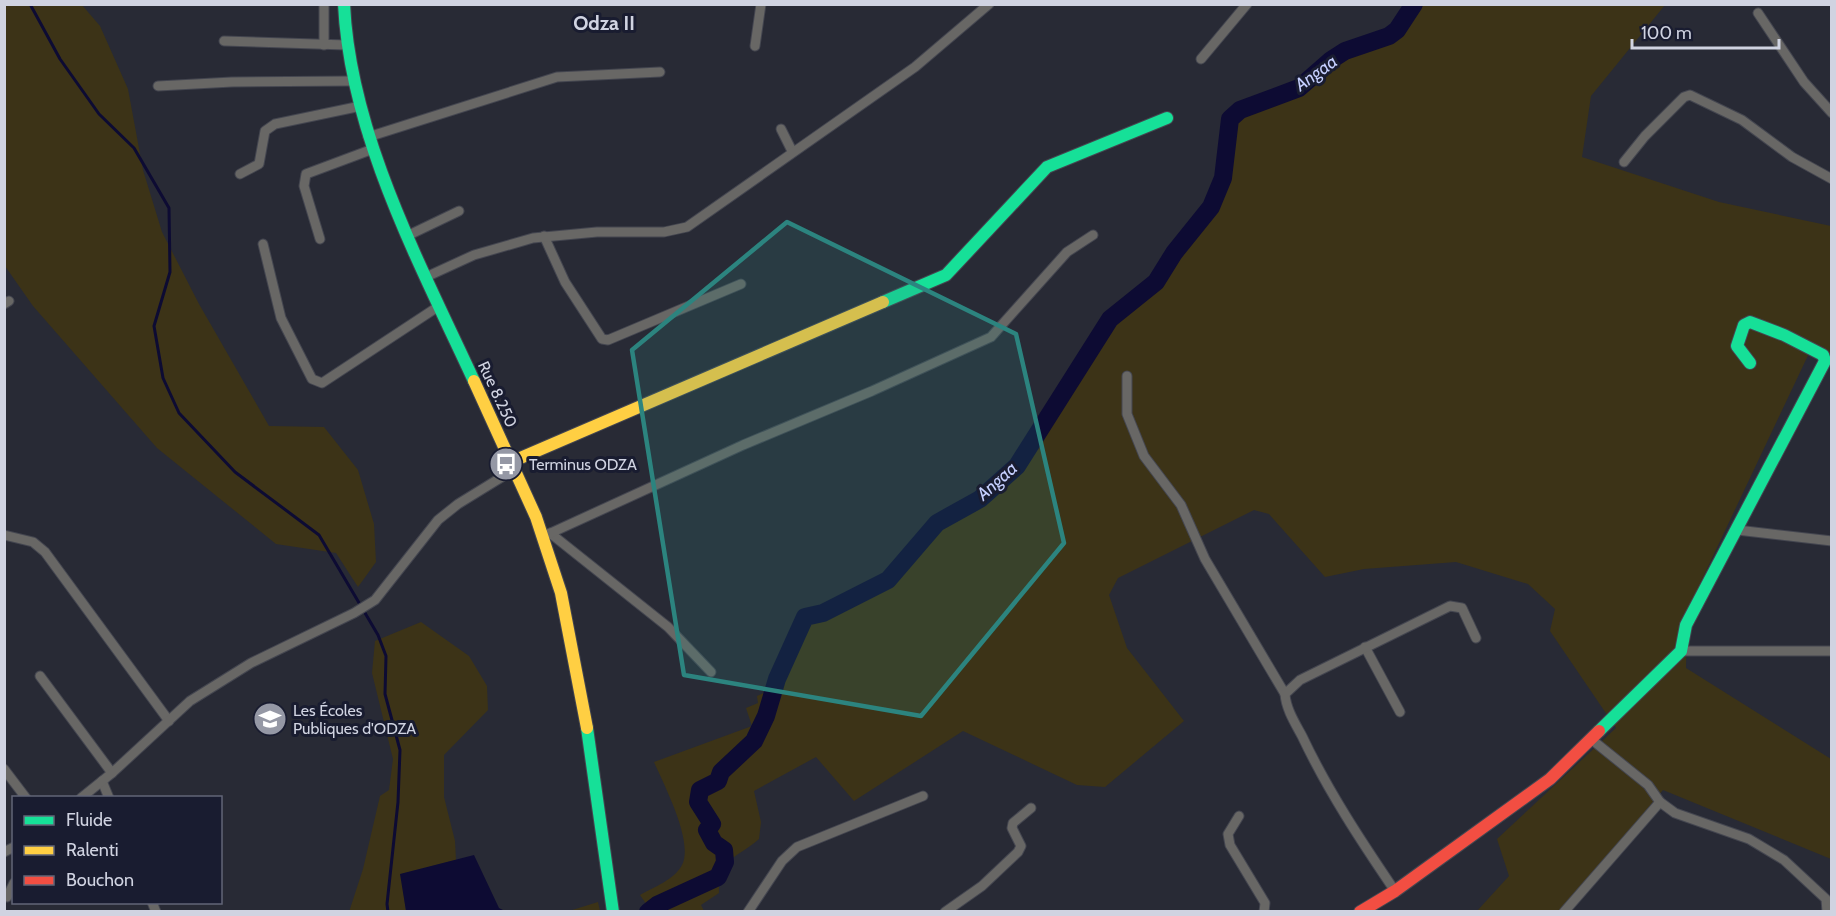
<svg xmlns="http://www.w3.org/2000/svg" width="1836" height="916" viewBox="0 0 1836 916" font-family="Cabin,sans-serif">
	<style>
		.green { fill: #3c3317 }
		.water { fill: #0d0b33 }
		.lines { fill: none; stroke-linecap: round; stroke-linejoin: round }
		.stream { stroke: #0d0b33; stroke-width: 3 }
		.river { stroke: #0d0b33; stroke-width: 18 }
		.street-casing { stroke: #444650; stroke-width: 11 }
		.fast-casing { stroke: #444650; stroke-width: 14 }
		.slow-casing { stroke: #444650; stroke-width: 14 }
		.jam-casing { stroke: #444650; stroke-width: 14 }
		.street { stroke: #686765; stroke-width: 9 }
		.fast { stroke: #16e098; stroke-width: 12 }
		.slow { stroke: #ffcf43; stroke-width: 12 }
		.jam { stroke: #f24e42; stroke-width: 12 }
		.marked { fill: #2c847f; fill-opacity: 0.2; stroke: #2c847f; stroke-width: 4.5; stroke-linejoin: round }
		.labels { text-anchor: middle; stroke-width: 6; stroke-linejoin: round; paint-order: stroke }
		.street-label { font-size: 16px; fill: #d0d3e1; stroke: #191c30 }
		.poi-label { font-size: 16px; fill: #d0d3e1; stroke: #191c30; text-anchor: start }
		.water-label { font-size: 18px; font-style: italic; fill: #c5cffe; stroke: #191c30 }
		.quarter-label { font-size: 20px; font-weight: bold; fill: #d0d3e1; stroke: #191c30 }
	</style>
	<rect width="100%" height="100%" fill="#282a35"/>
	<g class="green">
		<polygon points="4,5 82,5 100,26 128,89 143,170 162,232 199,304 269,426 324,427 358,470 374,524 376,562 358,587 336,553 276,544 157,448 33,306 5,266"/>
		<path d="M1414,5H1665L1591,96L1582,157L1719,202L1831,226V355L1812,347L1687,611L1686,668L1831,759V859L1663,790L1562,911H1477L1509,876L1497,839L1616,728L1550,631L1555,609L1528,584L1456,562L1364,569L1325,577L1269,514L1254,510L1118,578L1109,595L1127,648L1184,721L1105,787L1077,785L963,731L854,801L816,757L754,791L761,822L759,839C736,859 718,858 719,893L701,905L704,911H651L640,895C654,887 674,880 682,865C694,842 664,785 654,762L752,726L746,708L758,703L757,696L770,690L805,617L823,613L888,580L937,523L980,499L1017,466L1110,319L1156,282L1174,253L1211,207L1223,178L1230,119L1240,110L1299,88L1331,60L1345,51L1389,36L1397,30Z"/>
		<polygon points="421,622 469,656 487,686 488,710 444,755 444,797 455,841 456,860 401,874 406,911 349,912 363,869 380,796 389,790 393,759 372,673 375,641"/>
		<polygon points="598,902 600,911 569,911"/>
	</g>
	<polygon class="water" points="474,855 499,908 505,911 406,911 400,874"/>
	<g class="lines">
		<polyline class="stream" points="30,4 60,59 99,114 134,148 169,208 170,272 154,326 163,378 179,413 235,472 319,535 378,635 386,656 385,694 400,750 398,802 387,904 388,912"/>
		<polyline class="river" points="648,912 657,905 718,877 725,862 724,850 714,843 707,830 712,824 698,802 700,790 718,781 721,772 754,741 766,716 777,679 805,617 823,613 888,580 937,523 980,499 1017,466 1110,319 1156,282 1174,253 1211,207 1223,178 1230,119 1240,110 1299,88 1331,60 1345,51 1389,36 1397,30 1414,4"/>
		<g class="street-casing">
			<g id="street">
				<polyline points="324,4 324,45"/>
				<polyline points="1758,13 1804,82 1832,113"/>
				<polyline points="224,41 346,45"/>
				<polyline points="755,46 761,4"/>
				<polyline points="1201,59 1247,4"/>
				<polyline points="158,86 232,82 354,81"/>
				<polyline points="781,129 792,151"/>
				<polyline points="368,137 557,77 660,72"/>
				<polyline points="1624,162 1645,136 1684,97 1690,95 1742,120 1792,157 1832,179"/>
				<polyline points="240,174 259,164 265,131 275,124 361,106"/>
				<polyline points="409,235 459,211"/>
				<polyline points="544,236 565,282 602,339 608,340 741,284"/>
				<polyline points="320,239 304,186 306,174 373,149"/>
				<polyline points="263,244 281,318 312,379 322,383 439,306"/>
				<polyline points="426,277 474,255 533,238 597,232 664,232 687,227 915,67 989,4"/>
				<polyline points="4,304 9,301"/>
				<polyline points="1127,376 1127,414 1144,456 1181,505 1205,559 1285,694"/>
				<polyline points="1737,530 1832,541"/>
				<polyline points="550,533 668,627 711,672"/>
				<polyline points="4,535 33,542 45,552 169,721"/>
				<polyline points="542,537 743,445 872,391 991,337 1067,252 1093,235"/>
				<polyline points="1365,647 1400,712"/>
				<polyline points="1681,651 1832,651"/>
				<polyline points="40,676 112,773"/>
				<polyline points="1591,739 1648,785 1660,802 1675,813 1749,839 1784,860 1826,899 1827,912"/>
				<polyline points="4,769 26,798"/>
				<polyline points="102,781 109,798"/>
				<polyline points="81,798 112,773 190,701 251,663 354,613 375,600 438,520 458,504 515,469"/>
				<polyline points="1239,816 1228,834 1230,845 1265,903 1264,912"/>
				<polyline points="4,852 14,847"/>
				<path d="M1395,891C1361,841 1328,791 1302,736C1295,723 1286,709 1285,694L1300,680L1450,606L1462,608L1476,638"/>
				<polyline points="7,897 14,883"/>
				<polyline points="152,902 156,912"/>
				<polyline points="748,912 782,861 797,847 923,796"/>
				<polyline points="945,912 982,886 1018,852 1021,846 1012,828 1013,823 1031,808"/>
				<polyline points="1564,912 1660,802"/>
			</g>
		</g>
		<g class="fast-casing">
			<g id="fast">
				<path d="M344,4C350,134 420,264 474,381"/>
				<polyline points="883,302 946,275 1047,167 1167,118"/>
				<polyline points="587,728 613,912"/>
				<polyline points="1599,731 1681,651 1686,625 1825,361 1823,355 1784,335 1750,322 1744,325 1737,346 1750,363"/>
			</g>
		</g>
		<g class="slow-casing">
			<g id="slow">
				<polyline points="474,381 536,517 561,593 587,728"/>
				<polyline points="511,462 883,302"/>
			</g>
		</g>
		<g class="jam-casing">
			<polyline id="jam" points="1360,912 1395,891 1550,779 1599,731"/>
		</g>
		<use href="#street" class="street"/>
		<use href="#fast" class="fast"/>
		<use href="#slow" class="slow"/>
		<use href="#jam" class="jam"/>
	</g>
	<path class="marked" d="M787,222L1016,334L1064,543L921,716L684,675L632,350Z"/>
	<defs>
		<g id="bus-disc" transform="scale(1.725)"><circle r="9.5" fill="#9598a5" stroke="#191c30"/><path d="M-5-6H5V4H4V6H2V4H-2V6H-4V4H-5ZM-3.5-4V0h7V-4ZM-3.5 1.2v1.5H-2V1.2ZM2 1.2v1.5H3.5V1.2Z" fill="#fff"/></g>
		<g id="school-disc" transform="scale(1.725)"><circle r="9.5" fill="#9598a5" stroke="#191c30"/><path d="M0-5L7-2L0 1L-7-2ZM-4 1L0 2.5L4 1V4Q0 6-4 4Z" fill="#fff"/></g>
	</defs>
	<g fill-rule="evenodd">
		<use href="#bus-disc" x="506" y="464"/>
		<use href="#school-disc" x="270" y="719"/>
	</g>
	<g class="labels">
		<g class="street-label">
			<text transform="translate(498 394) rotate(65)" y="6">Rue 8.250</text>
		</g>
		<g class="poi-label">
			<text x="529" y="470">Terminus ODZA</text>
			<text x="293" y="716">Les Écoles<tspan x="293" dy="18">Publiques d'ODZA</tspan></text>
		</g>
		<g class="water-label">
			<text transform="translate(1316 73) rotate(-36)" y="6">Angaa</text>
			<text transform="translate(997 481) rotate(-42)" y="6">Angaa</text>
		</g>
		<g class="quarter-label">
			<text x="604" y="30">Odza II</text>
		</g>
	</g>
	<rect width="1836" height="916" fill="none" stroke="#d0d3e1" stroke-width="12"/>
	<rect x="12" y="796" width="210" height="108" fill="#191c30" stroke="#626577" stroke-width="1.5"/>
	<rect x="24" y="816" width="30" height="9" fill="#16e098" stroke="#626577" stroke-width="1.5"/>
	<text x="66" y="826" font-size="18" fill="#d0d3e1">Fluide</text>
	<rect x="24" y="846" width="30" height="9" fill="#ffcf43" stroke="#626577" stroke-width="1.5"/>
	<text x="66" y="856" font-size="18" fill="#d0d3e1">Ralenti</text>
	<rect x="24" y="876" width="30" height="9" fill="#f24e42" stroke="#626577" stroke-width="1.5"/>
	<text x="66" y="886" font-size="18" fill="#d0d3e1">Bouchon</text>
	<path d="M1632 39v9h147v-9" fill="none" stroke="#d0d3e1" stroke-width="3"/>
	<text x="1641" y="39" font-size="18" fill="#d0d3e1" stroke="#191c30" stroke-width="4.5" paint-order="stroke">100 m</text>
</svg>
